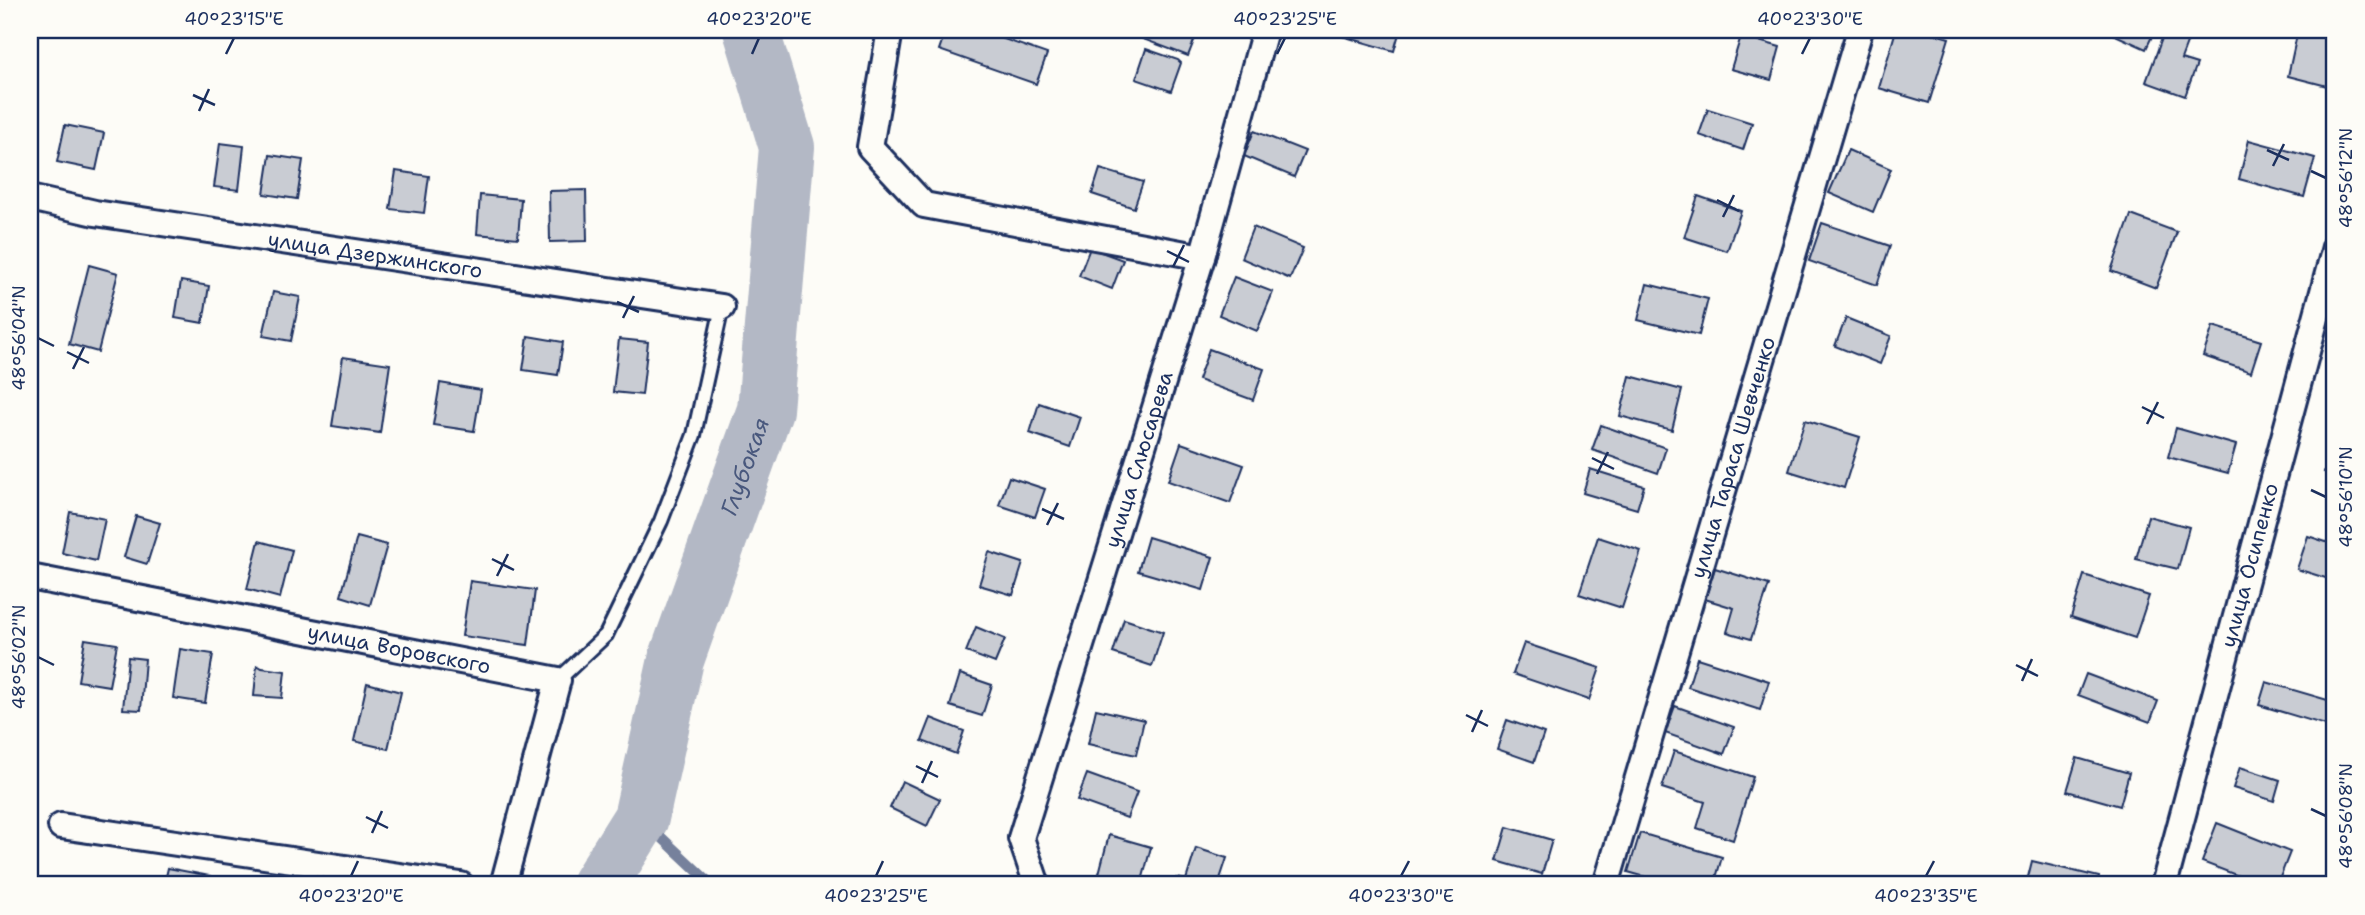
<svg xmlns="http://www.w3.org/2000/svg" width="2365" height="915" viewBox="0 0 2365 915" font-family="'Shantell Sans',sans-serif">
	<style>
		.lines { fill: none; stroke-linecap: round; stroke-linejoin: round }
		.stream { stroke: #76819c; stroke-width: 10 }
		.river { stroke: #b3b8c5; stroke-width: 56 }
		.building { fill: #c9ccd3; stroke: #1b2f5e; stroke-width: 2 }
		.lane-casing { stroke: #1b2f5e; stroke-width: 18 }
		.street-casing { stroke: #1b2f5e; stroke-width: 30 }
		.lane { stroke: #fdfcf7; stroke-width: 12 }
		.street { stroke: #fdfcf7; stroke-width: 24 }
		.ticks { fill: none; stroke: #1b2f5e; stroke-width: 2.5 }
		.labels { text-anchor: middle; stroke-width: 5; stroke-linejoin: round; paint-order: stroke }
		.street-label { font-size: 21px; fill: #1b2f5e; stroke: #fdfcf7 }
		.water-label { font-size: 23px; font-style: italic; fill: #49587d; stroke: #fdfcf7 }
		.neatline { fill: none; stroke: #1b2f5e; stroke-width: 2.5 }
		.ticks-label { font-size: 18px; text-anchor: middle; fill: #1b2f5e }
	</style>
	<rect width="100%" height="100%" fill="#fdfcf7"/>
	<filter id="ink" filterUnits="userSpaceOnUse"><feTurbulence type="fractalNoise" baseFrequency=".0143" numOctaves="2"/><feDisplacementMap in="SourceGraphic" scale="14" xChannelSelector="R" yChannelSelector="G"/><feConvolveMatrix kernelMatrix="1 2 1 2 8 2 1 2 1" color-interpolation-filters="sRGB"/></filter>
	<g filter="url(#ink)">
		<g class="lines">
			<polyline class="stream" points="641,818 712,885"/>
			<path class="river" id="s1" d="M599,885L641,818L676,660L765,410L787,147L751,30"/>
		</g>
		<g class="building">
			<polygon points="946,30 978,30 1047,54 1036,84 939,50"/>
			<polygon points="1146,30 1189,30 1197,33 1188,56 1143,39"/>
			<polygon points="1344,30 1400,30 1394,51 1342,36"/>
			<polygon points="1896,30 1922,30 1949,38 1929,103 1879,88"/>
			<polygon points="2115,30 2155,30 2146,49 2113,34"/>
			<polygon points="2165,30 2192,30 2181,59 2197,64 2185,96 2146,82"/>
			<polygon points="2298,30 2323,30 2335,33 2335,70 2331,87 2288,76"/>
			<polygon points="30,34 37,35 32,66 30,66"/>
			<polygon points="1741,36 1780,47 1771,80 1731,69"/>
			<polygon points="1146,49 1178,60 1181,63 1171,91 1136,79"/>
			<polygon points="1708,109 1752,123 1743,150 1699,135"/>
			<polygon points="65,125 104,133 96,170 57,162"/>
			<polygon points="1254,131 1305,151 1294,177 1244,156"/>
			<polygon points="2249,140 2315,158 2304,197 2239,179"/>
			<polygon points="220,143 244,146 239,190 214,187"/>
			<polygon points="1848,150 1891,169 1873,212 1829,193"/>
			<polygon points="270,155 303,160 297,199 264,194"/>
			<polygon points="1100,169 1143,182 1134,208 1092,194"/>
			<polygon points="396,171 429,176 424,213 390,209"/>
			<polygon points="586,190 587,241 550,242 549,191"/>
			<polygon points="480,195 521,199 518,238 477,234"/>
			<polygon points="1698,196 1741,211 1727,251 1684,237"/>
			<polygon points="2131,215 2177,232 2156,288 2111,271"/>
			<polygon points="1822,223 1890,246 1877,285 1809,261"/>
			<polygon points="1253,227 1303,248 1290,279 1241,258"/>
			<polygon points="1090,248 1123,260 1112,289 1079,276"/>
			<polygon points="89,265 118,273 98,352 69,344"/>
			<polygon points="1234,277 1273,292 1257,331 1219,315"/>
			<polygon points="181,281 209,286 203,323 175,318"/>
			<polygon points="1647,284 1708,299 1699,335 1638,320"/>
			<polygon points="273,292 300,297 291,341 263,336"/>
			<polygon points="1846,318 1891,336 1880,364 1835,346"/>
			<polygon points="2213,326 2261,341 2251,372 2203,356"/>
			<polygon points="528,336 563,342 558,375 523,370"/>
			<polygon points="619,339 648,342 642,395 613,392"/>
			<polygon points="1209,349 1264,369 1253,400 1198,380"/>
			<polygon points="343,357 390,364 380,433 332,426"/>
			<polygon points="1630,376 1682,390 1672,430 1620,416"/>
			<polygon points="440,383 481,390 474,431 433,425"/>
			<polygon points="1039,403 1080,417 1070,447 1030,433"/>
			<polygon points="1805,420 1860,437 1844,488 1789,471"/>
			<polygon points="1601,425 1666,448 1658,473 1592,450"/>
			<polygon points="2176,428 2236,445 2228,473 2168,457"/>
			<polygon points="1181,443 1244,465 1230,503 1168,481"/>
			<polygon points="2333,443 2335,446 2335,475 2324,472"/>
			<polygon points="1590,469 1644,486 1637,509 1583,493"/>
			<polygon points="1009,477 1045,489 1035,517 999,505"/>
			<polygon points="70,512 105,519 96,561 62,553"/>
			<polygon points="136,516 160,523 147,564 124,557"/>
			<polygon points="2148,516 2189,527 2178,569 2136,559"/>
			<polygon points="2308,536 2335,545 2335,581 2297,569"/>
			<polygon points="357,537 387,545 370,605 341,596"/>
			<polygon points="1148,537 1213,557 1203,590 1138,571"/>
			<polygon points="1598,537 1641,551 1622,608 1579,594"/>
			<polygon points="259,541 292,550 280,598 247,589"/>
			<polygon points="989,552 1023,563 1013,595 979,585"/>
			<polygon points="1715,568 1769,585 1751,639 1727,632 1734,608 1705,599"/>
			<polygon points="2084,575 2149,596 2135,638 2071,617"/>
			<polygon points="470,581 535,590 528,645 462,636"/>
			<polygon points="1124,619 1163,632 1152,666 1113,653"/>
			<polygon points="976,627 1005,639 995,663 966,652"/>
			<polygon points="85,639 117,644 109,686 78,681"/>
			<polygon points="1524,643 1600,668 1589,700 1513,674"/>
			<polygon points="180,649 213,654 205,703 173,698"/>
			<polygon points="128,657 145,659 141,710 123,709"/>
			<polygon points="1697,658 1769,681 1760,710 1688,687"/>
			<polygon points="257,665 262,668 285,671 282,698 254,696"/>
			<polygon points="960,674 992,685 982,716 950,706"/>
			<polygon points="2086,674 2158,701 2150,722 2078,695"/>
			<polygon points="2266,682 2331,701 2332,727 2259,705"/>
			<polygon points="367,683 401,692 388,749 354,741"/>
			<polygon points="1675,706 1734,727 1724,754 1665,733"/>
			<polygon points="1096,709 1144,720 1136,755 1088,744"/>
			<polygon points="931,718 964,731 956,754 922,741"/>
			<polygon points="1507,720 1544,733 1534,762 1497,749"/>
			<polygon points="1674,751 1753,777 1733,840 1697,828 1705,802 1662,788"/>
			<polygon points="2077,758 2129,773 2120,806 2067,791"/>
			<polygon points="2240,767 2280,780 2274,801 2233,788"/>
			<polygon points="1087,774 1137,792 1127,818 1077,800"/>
			<polygon points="902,781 940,799 927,826 890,808"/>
			<polygon points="2217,823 2290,852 2277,885 2262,885 2202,862"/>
			<polygon points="1507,827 1552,840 1542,874 1497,861"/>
			<polygon points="1640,833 1722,857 1714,885 1674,885 1628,872"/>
			<polygon points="1109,835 1151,847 1141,885 1096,885"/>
			<polygon points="1196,848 1227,858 1218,885 1175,885 1177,878 1186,880"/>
			<polygon points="2032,861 2099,877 2098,885 2026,885"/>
			<polygon points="168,868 210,876 208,885 164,885"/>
		</g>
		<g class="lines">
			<g class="lane-casing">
				<polyline id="lane" points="558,680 606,635 661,521 694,435 722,307"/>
			</g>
			<g class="street-casing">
				<g id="street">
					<polyline points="890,30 870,147 924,205 1202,257"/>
					<path id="s2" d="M30,198L95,213L722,307"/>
					<path id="s3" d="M30,577L558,680L503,885"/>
					<polyline points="61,826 461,885"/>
					<path id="s4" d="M1037,885L1021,838L1202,257L1265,30"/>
					<path id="s5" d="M1606,885L1860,30"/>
					<path id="s6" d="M2164,885L2335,247"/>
				</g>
			</g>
			<use href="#lane" class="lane"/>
			<use href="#street" class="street"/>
		</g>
	</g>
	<path class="ticks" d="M226,54L234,38M752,54L759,38M1277,54L1285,38M1802,54L1810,38M193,95L215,105M199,111L209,89M2267,150L2289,160M2273,166L2284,144M2311,171L2326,178M1717,200L1739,211M1723,217L1734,195M1167,251L1189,262M1173,267L1184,245M617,302L639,312M623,318L634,296M38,338L54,346M67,352L89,363M73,369L84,347M2142,407L2164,418M2147,424L2158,402M1592,458L1614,469M1597,474L1608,452M2311,490L2326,497M1042,509L1064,519M1047,525L1058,503M492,559L514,570M497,576L508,554M38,657L54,665M2016,665L2038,676M2022,681L2032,659M1466,715L1488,726M1472,732L1482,710M916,766L938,777M922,783L932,761M2311,809L2326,816M366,817L388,828M372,833L382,811M351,876L358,861M876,876L883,861M1401,876L1409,861M1926,876L1934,861"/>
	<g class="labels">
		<g class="street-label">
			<text dy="7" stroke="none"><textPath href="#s2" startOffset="350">улица Дзержинского</textPath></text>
			<text dy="7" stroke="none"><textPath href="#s5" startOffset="446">улица Тараса Шевченко</textPath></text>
			<text dy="7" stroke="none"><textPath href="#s4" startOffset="446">улица Слюсарева</textPath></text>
			<text dy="7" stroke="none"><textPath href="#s6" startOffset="331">улица Осипенко</textPath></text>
			<text dy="7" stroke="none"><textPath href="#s3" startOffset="376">улица Воровского</textPath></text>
		</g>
		<g class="water-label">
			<text dy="8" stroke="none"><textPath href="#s1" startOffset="446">Глубокая</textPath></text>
		</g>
	</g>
	<rect width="2365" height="915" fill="none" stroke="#fdfcf7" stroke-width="77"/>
	<rect x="38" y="38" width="2288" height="838" class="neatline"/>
	<g class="ticks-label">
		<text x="234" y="25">40°23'15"E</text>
		<text x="759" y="25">40°23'20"E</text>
		<text x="1285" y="25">40°23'25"E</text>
		<text x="1810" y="25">40°23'30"E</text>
		<text transform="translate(2346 178) rotate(-90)" y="6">48°56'12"N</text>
		<text transform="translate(19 338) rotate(-90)" y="6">48°56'04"N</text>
		<text transform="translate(2346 497) rotate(-90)" y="6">48°56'10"N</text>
		<text transform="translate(19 657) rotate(-90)" y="6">48°56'02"N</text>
		<text transform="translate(2346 816) rotate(-90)" y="6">48°56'08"N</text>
		<text x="351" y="902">40°23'20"E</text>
		<text x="876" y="902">40°23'25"E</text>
		<text x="1401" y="902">40°23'30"E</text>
		<text x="1926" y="902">40°23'35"E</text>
	</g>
</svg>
